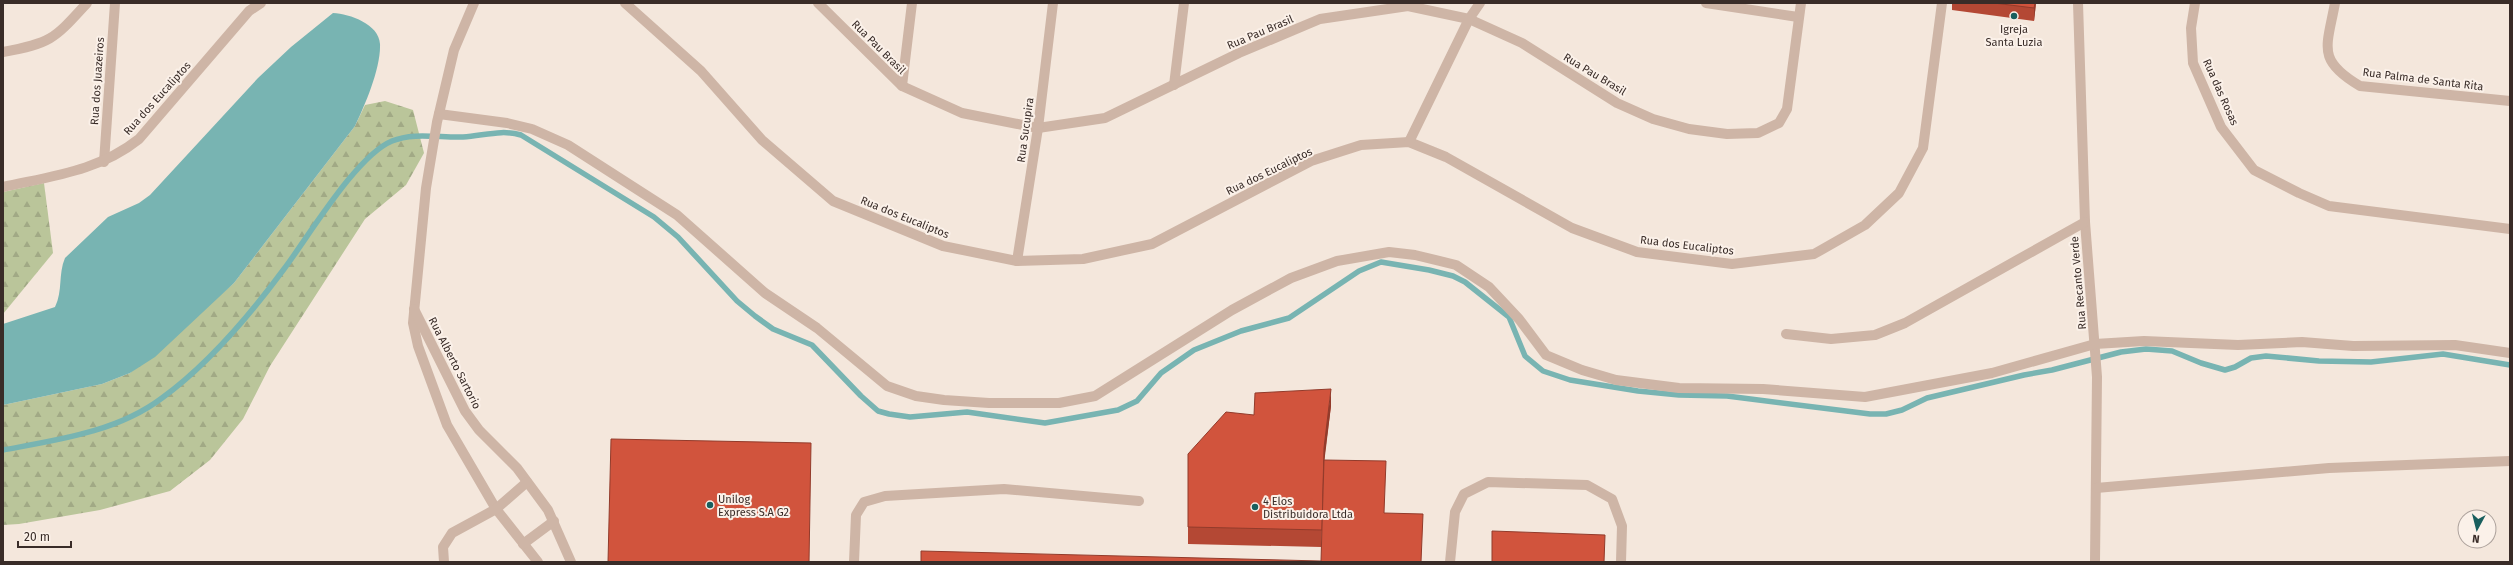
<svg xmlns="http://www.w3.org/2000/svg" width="2513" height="565" viewBox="0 0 2513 565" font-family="'Fira Sans',sans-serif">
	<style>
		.forest { fill: url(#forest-firs) }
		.water { fill: #78b4b2 }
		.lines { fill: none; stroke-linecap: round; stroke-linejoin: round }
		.stream { stroke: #78b4b2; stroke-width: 5.5 }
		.minor { stroke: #ceb5a6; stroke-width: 10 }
		.wall { fill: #b44834 }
		.shaded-wall { fill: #923b2b }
		.building { fill: #d1543d; stroke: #923b2b }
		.poi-dot { fill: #195f5e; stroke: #fbf1e9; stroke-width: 1.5 }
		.labels { text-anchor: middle; stroke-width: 4; stroke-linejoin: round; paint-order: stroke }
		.poi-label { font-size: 11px; fill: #392c28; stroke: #fbf1e9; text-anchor: start }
		.street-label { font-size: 11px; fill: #392c28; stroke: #fbf1e9 }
	</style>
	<defs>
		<pattern id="forest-firs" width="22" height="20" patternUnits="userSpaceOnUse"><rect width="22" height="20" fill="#bac59a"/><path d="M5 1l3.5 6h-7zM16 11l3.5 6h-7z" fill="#a1a985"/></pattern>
	</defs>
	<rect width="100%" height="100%" fill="#f4e7dc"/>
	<g class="forest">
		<polygon points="385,101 413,110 424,153 406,185 365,219 270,366 243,419 210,460 170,491 100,510 19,524 3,525 3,405 102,384 130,373 234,283 355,126 365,105"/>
		<polygon points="44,183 53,253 3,314 3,192"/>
	</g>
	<path class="water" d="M333,13C350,14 379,24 380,44C381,68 365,105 355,126L234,283L155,357L130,373L102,384L3,405V324L55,307C63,291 58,274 65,258L108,217L139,203L150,195L258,78L291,47Z"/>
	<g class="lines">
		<path class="stream" d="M3,450C57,440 117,432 162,398C209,364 250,315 284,269C309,236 356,156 392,141C413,132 441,138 463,137C483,136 501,129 521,135L654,217L678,237L737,301L755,316L773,329L812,345L861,396L878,411L889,414L910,417L967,412L1045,423L1118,410L1137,401L1161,373L1194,350L1241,331L1289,318L1359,271L1381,262L1429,270L1453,276L1465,282L1509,317L1525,356L1543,371L1570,380L1638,391L1679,395L1727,396L1870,414H1886L1902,410L1927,398L2024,375L2052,370L2121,352L2146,349L2172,351L2201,363L2225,370L2235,367L2251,358L2266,356L2319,361L2371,362L2443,354L2510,365"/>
		<g class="minor">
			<polyline points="474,3 454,50 437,122 426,188 413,323 418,346 447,425 496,509 538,562"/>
			<polyline points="625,3 701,71 762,140 833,201 943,246 1017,261 1083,259 1152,244 1311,161 1361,145 1409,142 1446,157 1572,228 1637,252 1732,264 1814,254 1865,225 1899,193 1923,148 1942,3"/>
			<polyline points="818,3 902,86 962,113 1038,128 1105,118 1239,53 1320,19 1408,6 1469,19 1522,43 1617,103 1653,119 1689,129 1727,134 1758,133 1779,123 1787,109 1801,3"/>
			<polyline points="1706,3 1798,17"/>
			<polyline points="2078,3 2085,222 2097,377 2095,562"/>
			<polyline points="2195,3 2191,28 2193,63 2221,127 2254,170 2299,193 2329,206 2510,229"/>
			<path d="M2335,3C2327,47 2316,60 2360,86L2510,101"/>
			<path d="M3,52C52,43 54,39 87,3"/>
			<polyline points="1174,85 1184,3"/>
			<polyline points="902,86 912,3"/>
			<polyline points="439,114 507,123 532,129 568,145 677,215 765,293 817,328 887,386 916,396 944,400 989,403 1059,403 1095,396 1232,310 1291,278 1337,261 1389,252 1415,255 1456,265 1489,287 1519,319 1546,355 1582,370 1616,380 1679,388 1763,389 1865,397 1992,373 2095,344 2144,341 2238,345 2302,342 2353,346 2455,345 2510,353"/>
			<polyline points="1409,142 1469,19 1480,3"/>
			<polyline points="104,162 115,3"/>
			<path d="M3,187C52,176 99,171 139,139L249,11L261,3"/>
			<polyline points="1017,261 1038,128 1053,3"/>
			<polyline points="414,309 465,411 479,430 517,468 548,510 571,562"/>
			<polyline points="1786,334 1831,339 1875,335 1905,323 2085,222"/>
			<polyline points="2096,488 2329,468 2510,461"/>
			<polyline points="523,544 554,521"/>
			<polyline points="444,562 443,547 452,533 496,509 527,482"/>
			<polyline points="854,562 856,515 864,502 885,496 1004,489 1139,501"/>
			<polyline points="1450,562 1455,512 1464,494 1488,482 1587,485 1612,499 1622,526 1621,562"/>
		</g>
	</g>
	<g class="wall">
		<polygon points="1952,3 2036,3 2034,21 1952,10"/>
		<polygon points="1331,406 1324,460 1321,561 1321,547 1188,544 1188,454 1254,415"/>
	</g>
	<g class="shaded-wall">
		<polygon points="2035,3 2036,3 2034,21 2034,8"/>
		<polygon points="1331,389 1331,406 1324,464 1324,448"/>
	</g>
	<g class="building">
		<polygon points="1994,3 2035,3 2034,8"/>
		<polygon points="1331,389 1324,448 1322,530 1188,527 1188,454 1226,412 1254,415 1255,393"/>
		<polygon points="611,439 811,443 809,562 608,562"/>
		<polygon points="1324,460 1386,461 1384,513 1423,514 1421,562 921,562 921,551 1321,561"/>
		<polygon points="1492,531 1605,535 1604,562 1492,562"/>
	</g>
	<g class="poi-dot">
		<circle cx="2014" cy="16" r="4"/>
		<circle cx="710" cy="505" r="4"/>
		<circle cx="1255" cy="507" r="4"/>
	</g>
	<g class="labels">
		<g class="poi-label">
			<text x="2014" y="33" text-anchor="middle">Igreja<tspan x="2014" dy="13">Santa Luzia</tspan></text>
			<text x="718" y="503">Unilog<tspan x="718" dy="13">Express S.A G2</tspan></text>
			<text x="1263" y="505">4 Elos<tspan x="1263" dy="13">Distribuidora Ltda</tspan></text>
		</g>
		<g class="street-label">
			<text transform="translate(1260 32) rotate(-23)" y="4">Rua Pau Brasil</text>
			<text transform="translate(879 47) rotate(45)" y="4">Rua Pau Brasil</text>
			<text transform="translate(1595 74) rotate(31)" y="4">Rua Pau Brasil</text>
			<text transform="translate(2423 79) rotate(7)" y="4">Rua Palma de Santa Rita</text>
			<text transform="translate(97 81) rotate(-86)" y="4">Rua dos Juazeiros</text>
			<text transform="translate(2221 92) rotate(66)" y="4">Rua das Rosas</text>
			<text transform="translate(157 98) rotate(-48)" y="4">Rua dos Eucaliptos</text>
			<text transform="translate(1025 130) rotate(-82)" y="4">Rua Sucupira</text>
			<text transform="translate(1269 171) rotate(-26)" y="4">Rua dos Eucaliptos</text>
			<text transform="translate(905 217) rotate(22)" y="4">Rua dos Eucaliptos</text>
			<text transform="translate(1687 245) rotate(7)" y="4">Rua dos Eucaliptos</text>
			<text transform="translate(2078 283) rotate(-95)" y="4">Rua Recanto Verde</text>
			<text transform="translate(455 363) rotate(63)" y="4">Rua Alberto Sartorio</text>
		</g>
	</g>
	<rect width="2513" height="565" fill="none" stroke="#392c28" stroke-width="8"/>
	<g transform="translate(2477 529) rotate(187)"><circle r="19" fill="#fbf1e9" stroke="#ada29c"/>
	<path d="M0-3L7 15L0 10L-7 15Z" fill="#195f5e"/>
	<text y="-6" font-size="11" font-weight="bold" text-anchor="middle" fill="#392c28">N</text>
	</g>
	<path d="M18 541v6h53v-6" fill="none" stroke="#392c28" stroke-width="2"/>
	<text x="24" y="541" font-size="12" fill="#392c28" stroke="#fbf1e9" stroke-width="3" paint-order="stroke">20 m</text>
</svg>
